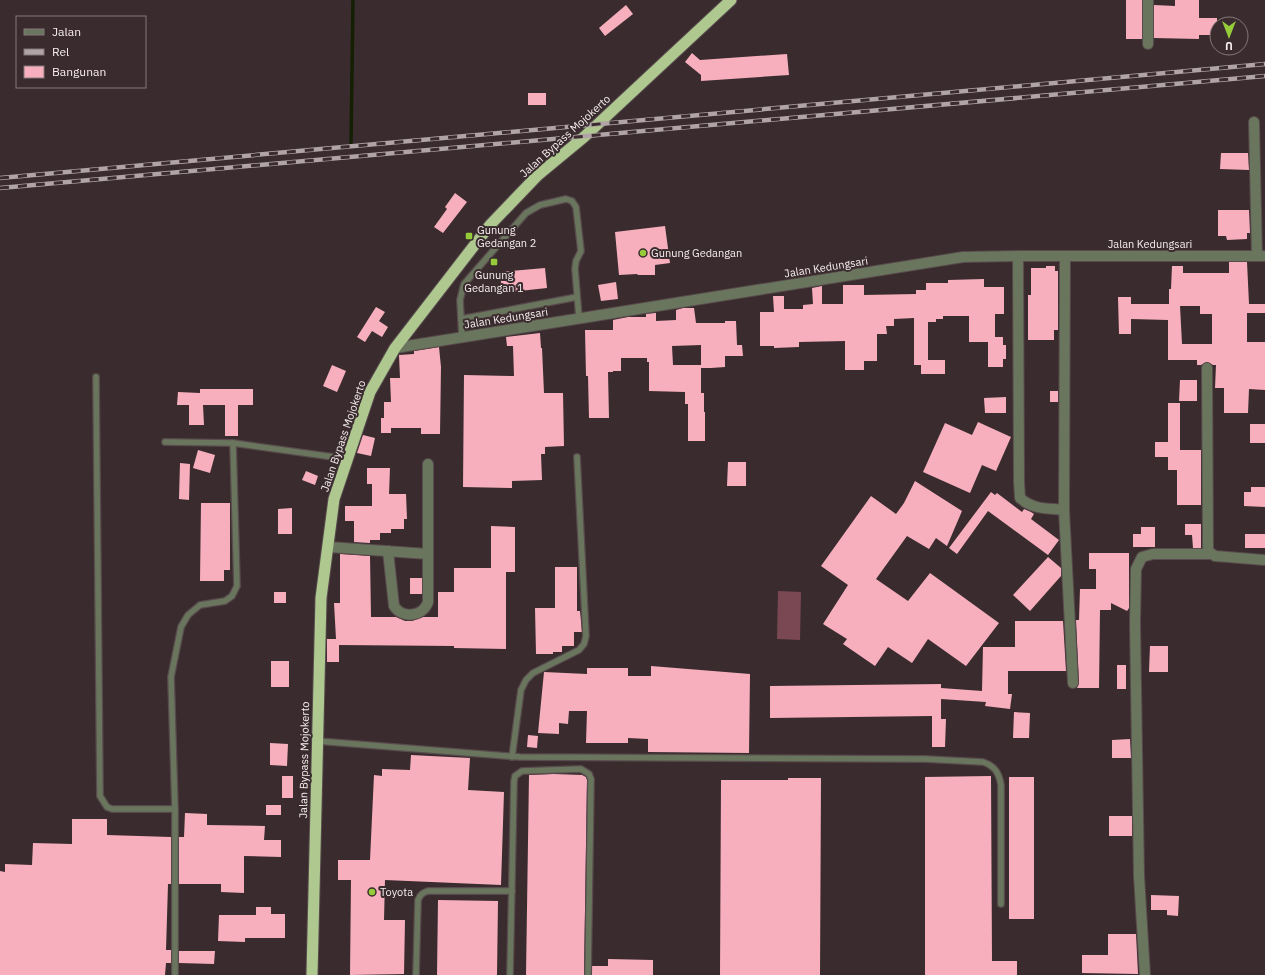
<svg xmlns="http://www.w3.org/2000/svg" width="1265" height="975" viewBox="0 0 1265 975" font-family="'IBM Plex Sans',sans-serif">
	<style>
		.green { fill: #7a4853 }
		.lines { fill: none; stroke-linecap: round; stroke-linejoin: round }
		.stream { stroke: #141f03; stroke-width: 3.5 }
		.building { fill: #f7afbe; fill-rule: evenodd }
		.service-casing { stroke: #584b4d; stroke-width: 8 }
		.minor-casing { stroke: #584b4d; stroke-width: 12 }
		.trunk-casing { stroke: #584b4d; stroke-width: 13 }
		.service { stroke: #6a755d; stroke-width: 5.5 }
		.minor { stroke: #6a755d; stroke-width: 10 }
		.trunk { stroke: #aec890; stroke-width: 11 }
		.rail-casing { stroke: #b0a4a6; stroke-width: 4.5 }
		.rail { stroke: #3a2c2e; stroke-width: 3; stroke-dasharray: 9; stroke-linecap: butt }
		.poi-dot { fill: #96cc3a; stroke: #3a2c2e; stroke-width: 1.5 }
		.labels { text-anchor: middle; stroke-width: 4; stroke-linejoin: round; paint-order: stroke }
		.street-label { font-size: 11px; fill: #f7edef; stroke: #3a2c2e }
		.poi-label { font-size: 11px; fill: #f7edef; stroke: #3a2c2e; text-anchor: start }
	</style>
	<rect width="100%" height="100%" fill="#3a2c2e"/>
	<polygon class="green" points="778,591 801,592 800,640 777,639"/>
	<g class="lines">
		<polyline class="stream" points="351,143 353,0"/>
	</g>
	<g class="building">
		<rect x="1126" y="0" width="16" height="39"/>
		<polygon points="1175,0 1199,0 1199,18 1217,18 1217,35 1199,35 1199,39 1154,38 1154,5 1175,6"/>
		<polygon points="626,5 633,14 605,36 599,28"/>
		<polygon points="692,53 700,60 787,54 789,75 701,81 701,75 685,62"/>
		<rect x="528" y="93" width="18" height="12"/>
		<polygon points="1221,153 1248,153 1249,170 1220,169"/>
		<polygon points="455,193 467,202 443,233 434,227 447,209 445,207"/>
		<polygon points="1218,210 1249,210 1250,233 1247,233 1247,239 1227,240 1226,236 1218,236"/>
		<polygon points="665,226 670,263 655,265 655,275 638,275 637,274 619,275 615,232"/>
		<path d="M1229,262H1247L1249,304H1265V313H1247V342H1265V390L1249,389L1248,413H1224V388H1215L1216,365H1213L1207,362L1201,365H1197V360H1168V320L1131,319V334H1119L1118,297H1131V304H1169V289H1171L1172,266H1183V273H1229ZM1180,306H1200V314H1212V344H1182Z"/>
		<polygon points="1046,266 1055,266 1055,271 1058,271 1058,330 1054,330 1054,340 1028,340 1028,295 1031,295 1031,268 1046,268"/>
		<polygon points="545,268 547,288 502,293 500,272"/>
		<polygon points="984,279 984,287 1004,287 1004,314 995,314 995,337 1003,337 1003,345 1006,345 1006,359 1003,359 1003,367 988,367 988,342 969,342 969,316 943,316 943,319 936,319 936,322 928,322 928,360 945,360 945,374 921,374 921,365 914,365 914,318 894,319 894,326 886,326 887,334 877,334 877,361 864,361 864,370 845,370 845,341 799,342 799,347 774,348 774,346 760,346 760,312 774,312 773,296 784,296 784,309 803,309 803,305 813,304 812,288 822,286 822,304 843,304 843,285 864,285 864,295 916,294 916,290 926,290 926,283 948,283 948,280"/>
		<polygon points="616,282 618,299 601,301 598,285"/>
		<polygon points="376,307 385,312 379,321 388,327 382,337 372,331 365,342 357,337"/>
		<polygon points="683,308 694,308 696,323 725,323 725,321 736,321 737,345 742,345 743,356 725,356 725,367 711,368 701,368 701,345 672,346 673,365 701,365 701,393 704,393 704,412 705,412 705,441 688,441 688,404 685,404 685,392 649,391 649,362 647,362 647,358 621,358 621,371 613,371 613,372 608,372 609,418 589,418 588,376 586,376 585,330 613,330 613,320 628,317 646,317 646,314 655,313 656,313 656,321 676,320 676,310"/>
		<polygon points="540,333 541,348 542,348 544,393 563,393 564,446 545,447 545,454 541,454 542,480 512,481 512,488 463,487 464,375 514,376 513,346 507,346 506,337"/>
		<polygon points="439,347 441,367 440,434 421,434 421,428 391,428 391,433 381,433 381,418 384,418 384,402 391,402 390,378 400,378 399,355 414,354 414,351"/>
		<polygon points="332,365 346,371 337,392 323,386"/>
		<polygon points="1180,380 1197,380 1197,401 1179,401"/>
		<polygon points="200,389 253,389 253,405 238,405 238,436 225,436 225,405 203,405 204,425 189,425 189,405 177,405 178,392 200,393"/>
		<rect x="1050" y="391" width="8" height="11"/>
		<polygon points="1006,397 1006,413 985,413 984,398"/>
		<polygon points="1168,403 1180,403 1180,450 1201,450 1201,505 1177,505 1177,470 1168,470 1168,457 1155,457 1155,442 1168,442"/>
		<polygon points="978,422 1011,437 996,471 982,465 970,493 923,472 945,423 972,435"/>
		<rect x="1250" y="424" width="15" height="19"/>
		<polygon points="363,435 375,438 371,456 357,453"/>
		<polygon points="198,450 215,455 210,473 193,468"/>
		<polygon points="728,462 746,462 746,486 727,486"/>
		<polygon points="180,463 190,464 189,500 179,499"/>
		<polygon points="367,468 390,468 389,494 406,494 407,519 404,519 404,529 391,529 391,533 380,533 380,540 370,540 370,543 354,542 354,521 345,521 345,506 372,506 372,484 367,484"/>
		<polygon points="306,471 318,476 315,485 302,480"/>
		<polygon points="915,481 962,511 947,546 936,538 929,549 907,536 876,579 908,601 930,573 999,623 966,666 928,639 912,663 888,647 875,666 843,644 847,639 823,624 848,585 821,566 871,496 896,514 904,503"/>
		<polygon points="1251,487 1265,487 1265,507 1244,506 1244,492 1251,492"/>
		<polygon points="991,492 995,495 997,493 1022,512 1024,509 1031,512 1034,514 1031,519 1059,540 1048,555 988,511 957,554 949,548"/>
		<polygon points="201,503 230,503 230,570 224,570 224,581 200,581"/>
		<polygon points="292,508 292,534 278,534 278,509"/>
		<polygon points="1185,524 1201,524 1201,548 1193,548 1192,535 1185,535"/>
		<polygon points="491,526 515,527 515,572 506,572 506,649 454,648 454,646 339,645 339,662 327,662 327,639 336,639 334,603 340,603 340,554 370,556 371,617 396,617 405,621 412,621 423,617 438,617 438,592 454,592 454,568 491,568"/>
		<polygon points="1141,527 1155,527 1155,547 1133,547 1133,534 1141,534"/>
		<rect x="1245" y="534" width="20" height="14"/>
		<polygon points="1089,553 1129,553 1129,608 1127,611 1111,603 1111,610 1100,610 1099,688 1077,688 1079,683 1076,620 1079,620 1080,589 1096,589 1096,569 1089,569"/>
		<polygon points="1048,557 1061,568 1061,576 1030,611 1013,595"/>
		<polygon points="555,567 577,567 577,611 580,611 582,632 574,632 574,646 562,646 562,652 553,652 553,654 536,654 535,608 555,608"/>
		<rect x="410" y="578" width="12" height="16"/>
		<rect x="274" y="592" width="12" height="11"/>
		<polygon points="1015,621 1063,621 1066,671 1008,671 1008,694 1012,694 1010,709 985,706 986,702 941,699 941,719 946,719 945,747 932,747 932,716 770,718 770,686 941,684 941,688 982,691 983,647 1015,647"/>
		<polygon points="1150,646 1168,646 1168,672 1149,672"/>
		<rect x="271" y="661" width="18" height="26"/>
		<rect x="1117" y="665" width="9" height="24"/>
		<polygon points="651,666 750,674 749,753 648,752 648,739 628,738 628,743 586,743 587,711 569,711 568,724 559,723 559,734 538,733 544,672 587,674 587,668 628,668 628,676 651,676"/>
		<polygon points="1014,712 1030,713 1029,738 1013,738"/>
		<polygon points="528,735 538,736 537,748 527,747"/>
		<polygon points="1130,739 1131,758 1112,758 1112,740"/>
		<polygon points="270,743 288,744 287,766 270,765"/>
		<polygon points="411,755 470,758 468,790 504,792 501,885 385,880 384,920 405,920 404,974 350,975 351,880 338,880 338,860 370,860 374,775 382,776 382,769 410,770"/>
		<polygon points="553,774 582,775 586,777 587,780 584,975 526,975 529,775"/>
		<rect x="282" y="776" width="11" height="22"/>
		<polygon points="991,776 992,961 1017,961 1017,975 925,975 925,777"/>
		<rect x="1009" y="777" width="25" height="142"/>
		<polygon points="788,778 821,778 820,975 720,975 721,780 788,780"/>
		<rect x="266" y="805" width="15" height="10"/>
		<polygon points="185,813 207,814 207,825 265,826 264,840 281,840 281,857 244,856 244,893 221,892 221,884 179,884 179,837 184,837"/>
		<rect x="1109" y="816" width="23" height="20"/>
		<polygon points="72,819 107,819 107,835 171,837 171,884 168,884 166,950 171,950 171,963 166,963 165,975 0,975 0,871 5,872 5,864 32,865 33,843 72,844"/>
		<polygon points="1151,895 1179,896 1178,916 1167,915 1167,910 1151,910"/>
		<polygon points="438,900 498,901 497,975 437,975"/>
		<polygon points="256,907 271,907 271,914 285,914 285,938 245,938 245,942 218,941 219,915 256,915"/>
		<polygon points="1108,934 1136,934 1138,974 1082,973 1082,955 1108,955"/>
		<polygon points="179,951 215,951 214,964 179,963"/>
		<polygon points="608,959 653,960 653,975 592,975 592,966 608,966"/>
	</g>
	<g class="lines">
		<g class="service-casing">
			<g id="service">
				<polyline points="461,319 577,297"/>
				<polyline points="462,337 460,300 464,284 526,213 540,205 566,199 572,201 576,207 581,251 576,261 575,269 579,318"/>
				<polyline points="96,377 100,796 107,807 112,809 175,809"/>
				<polyline points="165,442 233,443 348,459"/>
				<path d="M317,741L520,757L925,759L983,762C995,766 999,773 1001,785V904"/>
				<polyline points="512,757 521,690 526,680 533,673 579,650 584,644 586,636 577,457"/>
				<polyline points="175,975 175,809 171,677 181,627 188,615 200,605 225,601 232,596 237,586 233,443"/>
				<path d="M416,975L418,900C420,895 422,893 428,891H512"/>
				<polyline points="510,975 514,781 515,776 522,771 581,769 589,774 591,779 588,975"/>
			</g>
		</g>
		<g class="minor-casing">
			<g id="minor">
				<polyline points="1148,0 1148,44"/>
				<polyline points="1254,122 1257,256"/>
				<path d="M1018,256L1019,482L1020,498C1033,510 1048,508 1064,510L1065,256"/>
				<polyline points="395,348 963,257 1018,256 1265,256"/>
				<polyline points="1207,368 1208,551 1215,556 1265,560"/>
				<polyline points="1064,510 1073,683"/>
				<polyline points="329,547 428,554"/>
				<path d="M388,551L394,606C402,619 423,617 428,602V464"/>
				<polyline points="1145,975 1139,876 1135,623 1136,569 1142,557 1153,554 1211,554"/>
			</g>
		</g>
		<g class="trunk-casing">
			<polyline id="trunk" points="312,975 321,598 334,499 370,392 395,348 490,225 538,175 584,137 731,0"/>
		</g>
		<use href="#service" class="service"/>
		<use href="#minor" class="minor"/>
		<use href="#trunk" class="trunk"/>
		<g class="rail-casing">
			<g id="rail">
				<polyline points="0,178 1265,64"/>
				<polyline points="0,188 1265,76"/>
			</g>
		</g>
		<use href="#rail" class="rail"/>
	</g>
	<g class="poi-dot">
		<rect x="465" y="232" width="8" height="8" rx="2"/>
		<circle cx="643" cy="253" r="4"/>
		<rect x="490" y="258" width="8" height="8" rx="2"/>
		<circle cx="372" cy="892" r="4"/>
	</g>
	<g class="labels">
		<g class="street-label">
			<text transform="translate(565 136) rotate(-42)" y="4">Jalan Bypass Mojokerto</text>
			<text x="1150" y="248">Jalan Kedungsari</text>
			<text transform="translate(826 267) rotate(-9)" y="4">Jalan Kedungsari</text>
			<text transform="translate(506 318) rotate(-9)" y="4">Jalan Kedungsari</text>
			<text transform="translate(343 436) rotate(-71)" y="4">Jalan Bypass Mojokerto</text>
			<text transform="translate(304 760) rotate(-89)" y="4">Jalan Bypass Mojokerto</text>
		</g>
		<g class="poi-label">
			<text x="477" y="234">Gunung<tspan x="477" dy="13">Gedangan 2</tspan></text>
			<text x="651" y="257">Gunung Gedangan</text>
			<text x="494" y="279" text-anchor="middle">Gunung<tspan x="494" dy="13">Gedangan 1</tspan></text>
			<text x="380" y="896">Toyota</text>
		</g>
	</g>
	<rect x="16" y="16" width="130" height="72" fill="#3a2c2e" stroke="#86797b"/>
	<rect x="24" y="29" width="20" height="6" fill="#6a755d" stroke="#86797b"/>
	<text x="52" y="36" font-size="12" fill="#f7edef">Jalan</text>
	<rect x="24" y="49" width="20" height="6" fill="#b0a4a6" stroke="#86797b"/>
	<text x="52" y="56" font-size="12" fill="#f7edef">Rel</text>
	<rect x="24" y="66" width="20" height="12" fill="#f7afbe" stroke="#86797b"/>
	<text x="52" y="76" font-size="12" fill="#f7edef">Bangunan</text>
	<g transform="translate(1229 36) rotate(180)"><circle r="19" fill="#3a2c2e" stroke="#86797b"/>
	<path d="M0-3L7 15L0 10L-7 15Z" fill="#96cc3a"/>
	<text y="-6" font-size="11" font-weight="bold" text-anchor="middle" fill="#f7edef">U</text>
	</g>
</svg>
